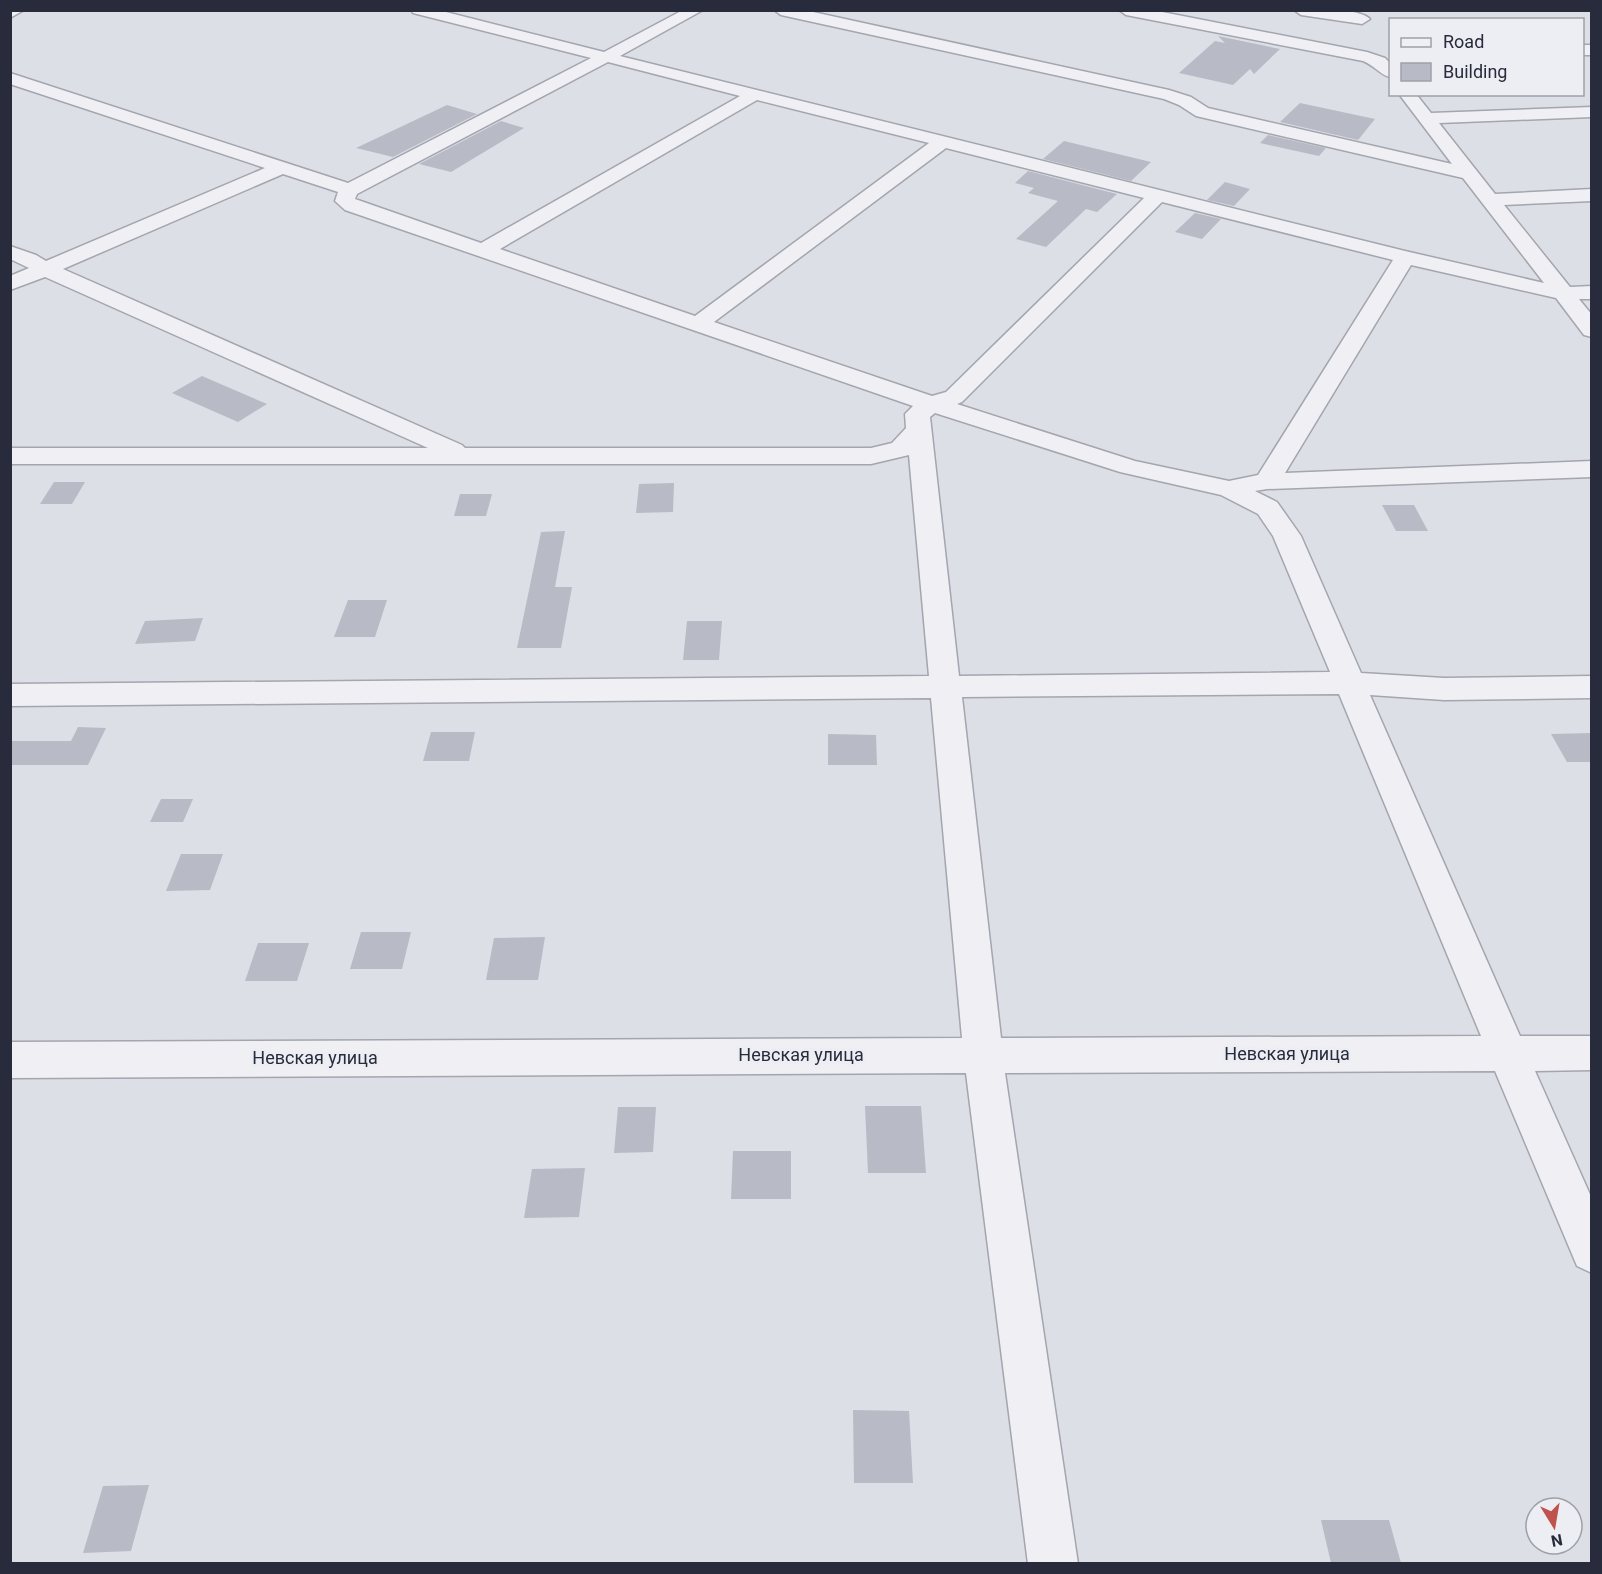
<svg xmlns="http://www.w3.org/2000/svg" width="1602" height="1574" viewBox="0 0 1602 1574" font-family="Roboto,sans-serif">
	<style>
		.building { fill: #b8bac5 }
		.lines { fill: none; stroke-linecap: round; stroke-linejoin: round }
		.minor-casing { stroke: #a3a5af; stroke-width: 3 }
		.minor { fill: #f0f0f4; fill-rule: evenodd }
		.labels { text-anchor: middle; stroke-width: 6; stroke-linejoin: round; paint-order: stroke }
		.street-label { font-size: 18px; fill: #282b3b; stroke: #eceef3 }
	</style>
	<rect width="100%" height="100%" fill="#dddfe6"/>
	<g class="building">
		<polygon points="1218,36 1280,49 1254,74 1250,69 1233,85 1179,73 1215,41 1225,43"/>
		<polygon points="1300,103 1375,119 1358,140 1280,122"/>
		<polygon points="447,105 477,114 393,157 356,148"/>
		<polygon points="501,121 524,128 451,172 419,164"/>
		<polygon points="1268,135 1326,148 1319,156 1260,143"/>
		<polygon points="1064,141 1151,162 1131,181 1043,159"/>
		<polygon points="1028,171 1117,194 1097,212 1086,209 1046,247 1016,239 1058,201 1028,193 1034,188 1015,183"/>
		<polygon points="1225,182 1250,189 1234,206 1207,200"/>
		<polygon points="1195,213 1221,219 1202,239 1175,232"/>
		<polygon points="202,376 267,404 238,422 172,393"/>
		<polygon points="54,482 85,482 72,504 40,504"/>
		<polygon points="674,483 673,512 636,513 639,484"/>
		<polygon points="460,494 492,494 486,516 454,516"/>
		<polygon points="1382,505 1414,505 1428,531 1396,531"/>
		<polygon points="565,531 555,587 572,587 561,648 517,648 541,532"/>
		<polygon points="348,600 387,600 375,637 334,637"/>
		<polygon points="203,618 195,641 135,644 145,621"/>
		<polygon points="687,621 722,621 719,660 683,660"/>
		<polygon points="78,727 106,728 88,765 10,765 10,741 71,741"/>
		<polygon points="431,732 475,732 469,761 423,761"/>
		<polygon points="1592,733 1592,762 1567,762 1551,734"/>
		<polygon points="828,734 876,735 877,765 828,765"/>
		<polygon points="161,799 193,799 183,822 150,822"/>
		<polygon points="181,854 223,854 210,890 166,891"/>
		<polygon points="361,932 411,932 402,969 350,969"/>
		<polygon points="545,937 538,980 486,980 494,938"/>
		<polygon points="258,943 309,943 297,981 245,981"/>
		<polygon points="865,1106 921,1106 926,1173 868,1173"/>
		<polygon points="618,1107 656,1107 653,1152 614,1153"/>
		<polygon points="733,1151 791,1151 791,1199 731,1199"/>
		<polygon points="585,1168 579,1217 524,1218 532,1169"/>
		<polygon points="853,1410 909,1411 913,1483 854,1483"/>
		<polygon points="149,1485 131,1551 83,1553 103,1486"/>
		<polygon points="1321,1520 1389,1520 1401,1563 1331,1563"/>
	</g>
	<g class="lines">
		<g class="minor-casing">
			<g id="minor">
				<polygon points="10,10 24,10 10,18"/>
				<path d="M411,10H438L604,52L683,10H703L620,56L1405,251L1544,283L1463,178L1196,116L1179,105L1164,99L781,15L774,10H804L1169,90L1191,97L1208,108L1452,164L1399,94H1416L1431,113L1592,107V117L1439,123L1495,194L1592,189V201L1504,205L1570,287L1592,286V299H1579L1592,315V337L1584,335L1556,298L1411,265L1285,473L1592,461V477L1267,489L1255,491L1277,502L1301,536L1361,673L1444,678L1592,676V698L1444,700L1370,695L1520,1036H1592V1070L1535,1071L1592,1199V1273L1577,1266L1495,1071L1005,1073L1078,1564H1028L966,1073L10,1078V1042L962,1038L931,698L10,706V684L929,676L909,455L871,464H10V448H428L45,277L10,290V276L29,268L10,259V246L36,255L46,261L265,168L10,84V73L348,183L591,58L413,13ZM608,62L740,96L481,243L355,199L357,194ZM757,100L929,143L695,316L500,249ZM946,148L1144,198L946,392L932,396L714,322ZM283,174L338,192L335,201L345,210L913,406L905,414L906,428L892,443L871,448H465L462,445L63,269ZM1162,202L1393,260L1258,475L1229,481L1135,461L957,404L962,402ZM935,413L1120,472L1221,495L1258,514L1273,536L1330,672L959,676L930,417ZM1339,694L1481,1036L1001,1038L962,697Z"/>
				<path d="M1119,10H1152L1367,52L1385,58L1390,63V77C1380,75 1374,65 1363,61L1126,15Z"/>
				<path d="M1294,10C1311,10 1359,7 1370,19L1362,24L1301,15Z"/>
				<rect x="1582" y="45" width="10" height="10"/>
			</g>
		</g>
		<use href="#minor" class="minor"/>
	</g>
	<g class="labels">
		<g class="street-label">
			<text x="1287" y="1060">Невская улица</text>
			<text x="801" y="1061">Невская улица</text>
			<text x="315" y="1064">Невская улица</text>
		</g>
	</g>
	<rect width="1602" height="1574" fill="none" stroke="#282b3b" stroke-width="24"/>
	<rect x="1389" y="18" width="195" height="78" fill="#eceef3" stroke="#9ea0a9" stroke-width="1.5"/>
	<rect x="1401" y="38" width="30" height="9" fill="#f0f0f4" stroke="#9ea0a9" stroke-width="1.5"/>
	<text x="1443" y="48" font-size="18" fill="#282b3b">Road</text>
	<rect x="1401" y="63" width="30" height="18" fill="#b8bac5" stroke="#9ea0a9" stroke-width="1.5"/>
	<text x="1443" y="78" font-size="18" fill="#282b3b">Building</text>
	<g transform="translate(1554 1526) rotate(169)"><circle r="28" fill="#eceef3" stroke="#9ea0a9" stroke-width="1.5"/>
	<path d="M0-4.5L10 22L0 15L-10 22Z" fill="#c0524d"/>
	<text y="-9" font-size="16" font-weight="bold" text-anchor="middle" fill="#282b3b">N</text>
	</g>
</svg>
